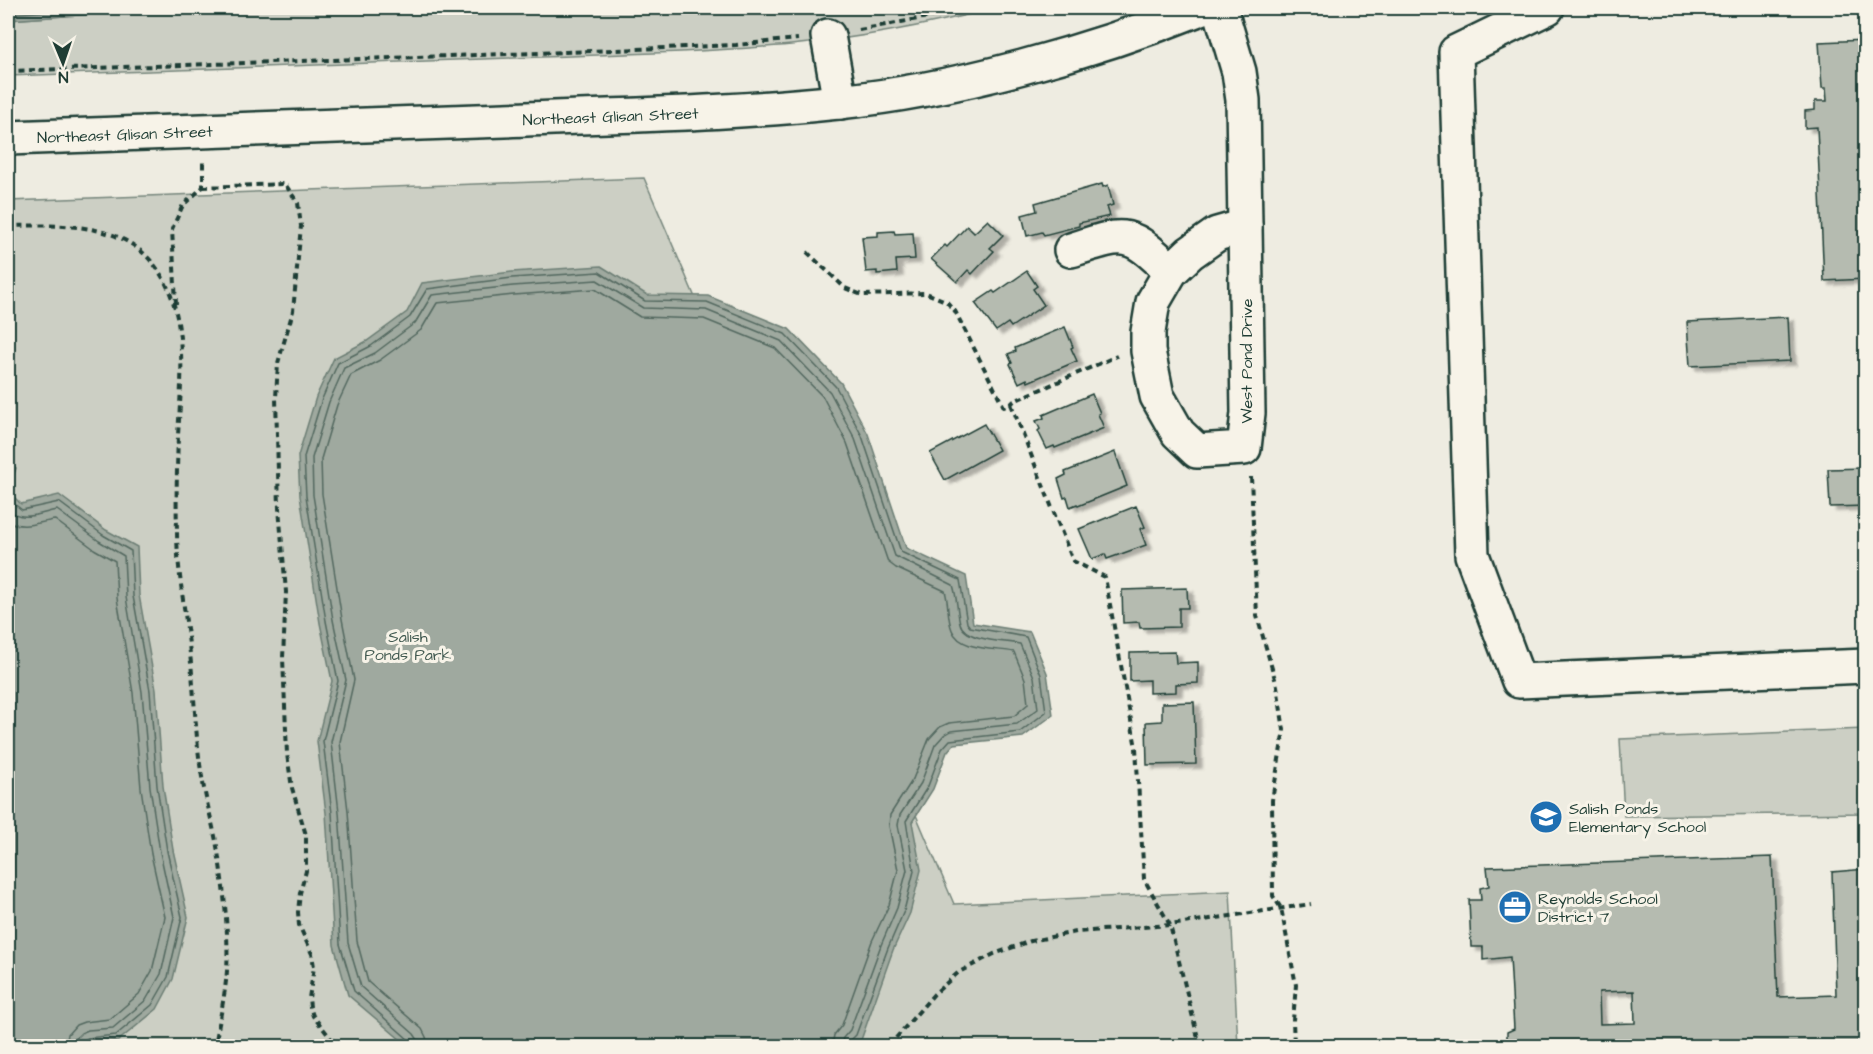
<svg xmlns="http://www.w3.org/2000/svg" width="1873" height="1054" viewBox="0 0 1873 1054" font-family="'Architects Daughter',sans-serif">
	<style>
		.green { fill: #cccfc4; stroke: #76867c; stroke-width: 1.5 }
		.water { fill: #9fa99f; stroke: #6c7e74; stroke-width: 1.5 }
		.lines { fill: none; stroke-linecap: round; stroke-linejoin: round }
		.shore { stroke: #52685f; stroke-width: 1.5 }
		.building { fill: #b5bbb0; stroke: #1f3d34; stroke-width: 1.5; fill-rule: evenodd; filter: url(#shadow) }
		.minor-casing { stroke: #1f3d34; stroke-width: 38 }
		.major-casing { stroke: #1f3d34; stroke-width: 38 }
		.path { stroke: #1f3d34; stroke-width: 4; stroke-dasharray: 6 4.5; stroke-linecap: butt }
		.minor { stroke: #f7f3e8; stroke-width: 33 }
		.major { stroke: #f7f3e8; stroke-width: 33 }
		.labels { text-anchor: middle; stroke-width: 6; stroke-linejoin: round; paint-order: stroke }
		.street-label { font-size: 16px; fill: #1f3d34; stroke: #f7f3e8 }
		.park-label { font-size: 16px; fill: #425a51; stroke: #f7f3e8 }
		.poi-label { font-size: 16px; fill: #1f3d34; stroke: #f7f3e8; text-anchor: start }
	</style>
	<defs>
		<filter id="shadow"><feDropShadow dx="6" dy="4" stdDeviation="1.5" flood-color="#0004"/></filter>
	</defs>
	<rect width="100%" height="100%" fill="#eeece1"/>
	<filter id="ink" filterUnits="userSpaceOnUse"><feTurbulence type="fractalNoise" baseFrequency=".0167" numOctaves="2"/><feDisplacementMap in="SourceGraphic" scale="12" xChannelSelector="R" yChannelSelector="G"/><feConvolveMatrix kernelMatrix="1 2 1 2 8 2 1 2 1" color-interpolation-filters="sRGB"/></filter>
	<g filter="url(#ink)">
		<g class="green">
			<path d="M179,8H995C929,25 860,38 791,45C755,48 718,50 681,52L8,76V20Z"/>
			<polygon points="644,178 954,904 1230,891 1238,1046 8,1046 8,201"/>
			<polygon points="1865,729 1865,813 1624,816 1620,739"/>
		</g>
		<g class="water">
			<polygon points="8,8 179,8 8,20"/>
			<polygon points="601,266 647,295 708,296 789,329 841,383 868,434 906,548 966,576 973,623 1030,632 1047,673 1053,715 1023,737 954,744 947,752 933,789 912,822 921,870 910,913 893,950 861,1040 851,1046 408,1046 348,995 334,945 326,813 317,741 332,681 320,623 300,496 298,456 316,397 334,358 367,341 407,312 422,283 512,272"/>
			<polygon points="8,462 16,468 8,491 21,504 59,495 106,530 137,547 139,595 156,690 163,786 173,850 188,917 173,979 157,1009 118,1041 48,1046 8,1046"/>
		</g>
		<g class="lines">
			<g class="shore">
				<polyline points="8,14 95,8"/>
				<polyline points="8,499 22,510 59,502 103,535 131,551 133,596 150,691 157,786 167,851 182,917 168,977 152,1005 116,1035 88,1038 83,1041 82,1046"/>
				<path d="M8,509C22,523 39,513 57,510L99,541L124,556L126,597L142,692L150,787L160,852L174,917L161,974L146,1000L113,1028L88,1030L81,1033L76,1038L75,1046"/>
				<path d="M8,521C23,530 38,522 55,520L94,549L115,561L117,598L133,693L141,788L151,854L165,917L152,971L139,994L110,1019L84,1022L76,1025L68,1034L66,1046"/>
				<polyline points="411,1046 409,1040 354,991 340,944 332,813 323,741 338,681 326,621 306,496 304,457 322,399 338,363 371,346 410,317 427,289 512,278 599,272 645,301 707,302 785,334 836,387 862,436 901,552 960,580 967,623 970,627 1026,637 1041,675 1046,712 1020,732 950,740 942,749 928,786 906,821 914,871 904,911 888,948 856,1035 850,1041 849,1046"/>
				<path d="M419,1046L418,1040L414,1034L361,987L348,943L339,812L331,742L346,680L333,620L313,495L312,458L329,402L344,368L375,353L415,323L432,295L513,286L597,280L643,308L706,310L781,341L830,392L855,439L895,556L953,585C957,597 957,611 960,623C964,641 1004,641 1020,644L1034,677L1038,709L1017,724L951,731L944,735L935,745L921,783L900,815L898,825L907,870L897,908L881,945L850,1030L843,1038L841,1046"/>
				<path d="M428,1046L426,1037L422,1029L368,982L357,941L348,811L340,742L354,680L342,619L322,494L321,459L337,405L351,375L380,360L421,330L437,303L514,295L595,289L640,317L704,319L775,348L823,397L847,443L888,562L896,568L945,591C949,604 947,618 952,630C960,651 995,648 1014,652L1025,679L1028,704L1014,716L949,723L940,727L929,739L913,779L890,815L889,826L898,870L889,905L872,941L842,1025L834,1035L832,1046"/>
			</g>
		</g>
		<g class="building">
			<polygon points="1866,40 1866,279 1824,281 1817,127 1805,128 1805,111 1815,110 1815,101 1827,101 1826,88 1822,88 1819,42"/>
			<polygon points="1102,184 1103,187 1108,185 1113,205 1107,207 1110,216 1079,223 1079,226 1044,235 1042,232 1027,236 1022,215 1037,211 1035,203"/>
			<polygon points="988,220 1003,235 990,248 994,251 972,274 968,270 957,282 931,259 945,245 947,247 967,226 974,233"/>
			<polygon points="894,231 895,234 913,233 915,259 896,260 897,272 877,274 877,271 866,272 862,237 878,236 878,232"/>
			<polygon points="1027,271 1037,286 1033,289 1044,305 1011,327 1008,323 996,331 975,303 993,291 995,293"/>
			<polygon points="1788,317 1790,361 1690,366 1687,322"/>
			<polygon points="1065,327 1073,347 1071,348 1077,361 1028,382 1027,379 1019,383 1010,364 1012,363 1008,354 1016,351 1015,348"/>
			<polygon points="1092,394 1100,413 1098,414 1104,428 1055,448 1054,446 1047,449 1038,431 1040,429 1036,421 1044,418 1043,415"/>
			<polygon points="984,424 999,450 945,480 930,453"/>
			<polygon points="1115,452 1127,486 1078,506 1077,504 1070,507 1067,497 1064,498 1058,479 1066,475 1065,472"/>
			<polygon points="1866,468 1866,506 1830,507 1828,469"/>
			<polygon points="1136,506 1145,527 1140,529 1146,545 1107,559 1105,554 1092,559 1079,529"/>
			<polygon points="1187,588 1188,608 1179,608 1179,627 1140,628 1139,622 1123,623 1122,590"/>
			<polygon points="1175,652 1176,663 1198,662 1198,683 1176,684 1176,692 1149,693 1149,680 1130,681 1130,653"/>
			<polygon points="1194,702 1196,764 1147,765 1146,722 1162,721 1162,703"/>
			<path d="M1772,857L1778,997L1836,995L1832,872L1866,869V1046H1507V1032L1514,1029L1510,957L1483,960V947H1471L1469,900H1481L1480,888L1489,886L1487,867ZM1634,991L1635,1023L1600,1024L1599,992Z"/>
		</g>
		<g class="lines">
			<g class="minor-casing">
				<g id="minor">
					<polyline points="1220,8 1239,72 1243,100 1245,226"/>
					<polyline points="1547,8 1456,52 1472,555 1519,681 1866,666"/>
					<polyline points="828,36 840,102"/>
					<polygon points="1245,226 1248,413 1244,448 1197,451 1178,433 1157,396 1148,351 1148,332 1153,302 1171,271 1190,253 1217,234"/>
					<path d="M1071,250C1127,232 1128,230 1171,271"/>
				</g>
			</g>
			<g class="major-casing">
				<g id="major">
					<path id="s1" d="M8,138C173,132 339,126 505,120C615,115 727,114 838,102C956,90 1091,52 1201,8"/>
				</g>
			</g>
			<g class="path">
				<polyline points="859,30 976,8"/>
				<polyline points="8,71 566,52 736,45 798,39"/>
				<polyline points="203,187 285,184 298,203 301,226 293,311 278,363 276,398 279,508 286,592 283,658 287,754 292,788 306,835 306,871 300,893 298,912 299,925 312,954 314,967 309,998 310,1007 313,1016 337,1046"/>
				<path d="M8,226C67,225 132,220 164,280C188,324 181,387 178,435C177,467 176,499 177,530C177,572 186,613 190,654C195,695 195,737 202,777C206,803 214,827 218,852C224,889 229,934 227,971C225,996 219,1022 215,1046"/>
				<polyline points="807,252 845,288 862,295 926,293 946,301 955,311 1004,407 1011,404 1014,401 1117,356"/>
				<polyline points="176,304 172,229 183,205 203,187 203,161"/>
				<polyline points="1011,404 1073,561 1105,577 1136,748 1144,879 1170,925 1200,1046"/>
				<polyline points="1251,477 1257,616 1277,686 1284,730 1272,800 1273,896 1281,908 1296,985 1293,1020 1294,1046"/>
				<polyline points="889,1046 934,994 959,972 994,954 1031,941 1076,932 1170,925 1311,904"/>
			</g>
			<use href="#minor" class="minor"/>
			<use href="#major" class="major"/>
		</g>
	</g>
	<defs>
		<g id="school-disc" transform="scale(1.725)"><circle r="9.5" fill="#1f6fb2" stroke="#f7f3e8"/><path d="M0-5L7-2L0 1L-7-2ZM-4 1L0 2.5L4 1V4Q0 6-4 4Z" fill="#fff"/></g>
		<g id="office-disc" transform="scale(1.725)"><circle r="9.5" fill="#1f6fb2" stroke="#f7f3e8"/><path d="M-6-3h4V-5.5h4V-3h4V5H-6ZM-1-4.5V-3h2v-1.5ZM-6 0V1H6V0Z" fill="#fff"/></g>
	</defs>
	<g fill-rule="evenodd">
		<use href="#school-disc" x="1546" y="817"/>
		<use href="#office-disc" x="1515" y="907"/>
	</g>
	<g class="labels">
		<g class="street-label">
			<text dy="6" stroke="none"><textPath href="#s1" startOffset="603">Northeast Glisan Street</textPath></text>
			<text dy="6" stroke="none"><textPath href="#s1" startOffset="117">Northeast Glisan Street</textPath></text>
			<text transform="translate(1246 361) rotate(-90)" y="6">West Pond Drive</text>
		</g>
		<g class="park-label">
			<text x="408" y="642">Salish<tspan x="408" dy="18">Ponds Park</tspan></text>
		</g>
		<g class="poi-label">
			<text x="1569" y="814">Salish Ponds<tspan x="1569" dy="18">Elementary School</tspan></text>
			<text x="1538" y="904">Reynolds School<tspan x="1538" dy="18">District 7</tspan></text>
		</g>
	</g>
	<rect width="1873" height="1054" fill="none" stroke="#f7f3e8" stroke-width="30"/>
	<rect x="15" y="15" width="1843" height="1024" fill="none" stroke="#1f3d34" stroke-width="2" filter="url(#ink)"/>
	<g transform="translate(63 63) rotate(178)" stroke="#f7f3e8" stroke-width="4.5" paint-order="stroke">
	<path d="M0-4.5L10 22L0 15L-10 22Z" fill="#1f3d34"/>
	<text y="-9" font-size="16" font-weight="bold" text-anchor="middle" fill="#1f3d34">N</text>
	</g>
</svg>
